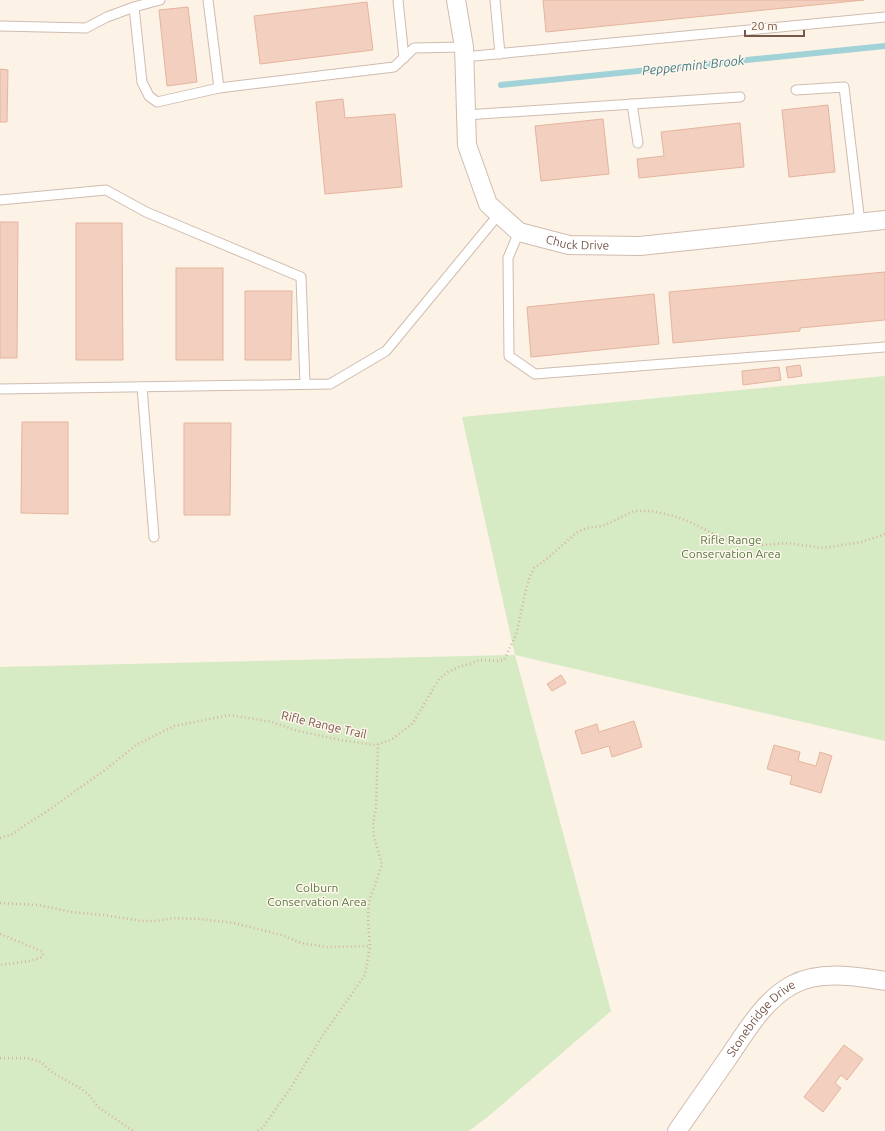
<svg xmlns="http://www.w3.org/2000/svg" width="885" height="1131" viewBox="0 0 885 1131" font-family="Ubuntu,sans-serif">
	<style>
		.green { fill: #d6eac4 }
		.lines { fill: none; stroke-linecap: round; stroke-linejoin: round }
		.stream { stroke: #a1d2d8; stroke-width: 6 }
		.building { fill: #f2cfbe; stroke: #e4b59e }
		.lane-casing { stroke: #d0bcaf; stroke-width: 11 }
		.street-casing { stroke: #d0bcaf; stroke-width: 20 }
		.path { stroke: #d7b3a1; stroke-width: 2.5; stroke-dasharray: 1 3; stroke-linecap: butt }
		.lane { stroke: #fff; stroke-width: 9 }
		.street { stroke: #fff; stroke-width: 18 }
		.labels { text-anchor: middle; stroke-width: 3; stroke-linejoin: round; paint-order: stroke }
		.street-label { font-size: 12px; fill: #76584b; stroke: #fff7ed }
		.park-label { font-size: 12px; fill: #577b42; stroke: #fff7ed }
		.water-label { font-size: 13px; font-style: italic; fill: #417b82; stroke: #fff7ed }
	</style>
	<rect width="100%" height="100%" fill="#fcf2e6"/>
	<polygon class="green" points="885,376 885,741 515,655 611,1011 490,1115 469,1131 0,1131 0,667 515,655 462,417"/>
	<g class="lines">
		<polyline class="stream" points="501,85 885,46"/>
	</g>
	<g class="building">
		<polygon points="543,0 864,0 546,32"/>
		<polygon points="367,2 373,50 260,64 254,16"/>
		<polygon points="188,7 197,82 167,86 159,10"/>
		<polygon points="0,69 8,70 7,122 0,122"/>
		<polygon points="343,99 345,118 395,114 402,187 325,194 316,102"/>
		<polygon points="828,105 835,172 789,177 782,110"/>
		<polygon points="603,119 609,174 541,181 535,126"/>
		<polygon points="740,123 744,167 639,178 637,159 664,156 661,132"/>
		<polygon points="0,222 18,222 17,358 0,358"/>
		<polygon points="76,223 122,223 123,360 76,360"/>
		<rect x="176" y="268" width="47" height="92"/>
		<polygon points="885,272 885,320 800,328 800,331 673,343 669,292"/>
		<polygon points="245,291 292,291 291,360 245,360"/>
		<polygon points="654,294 659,344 531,357 527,307"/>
		<polygon points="800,365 802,376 788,378 786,367"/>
		<polygon points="779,367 781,380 743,385 742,371"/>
		<polygon points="22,422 68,422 68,514 21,513"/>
		<polygon points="184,423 231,423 230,515 184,515"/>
		<polygon points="561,675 566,683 552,691 547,684"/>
		<polygon points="634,721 642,747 612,757 609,746 582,754 575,731 597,724 599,732"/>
		<polygon points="774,745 800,752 798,761 816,766 820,752 832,756 821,793 790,784 792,776 767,769"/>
		<polygon points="844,1045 863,1059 847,1080 841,1075 835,1083 841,1088 823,1112 804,1097"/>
	</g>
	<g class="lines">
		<g class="lane-casing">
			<g id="lane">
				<polyline points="208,0 219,88 394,67 414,48 464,47"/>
				<polyline points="398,0 404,58"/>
				<polyline points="495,0 500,54"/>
				<polyline points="134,7 142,82 149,96 157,102 219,88"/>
				<polyline points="0,26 86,28 107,17 134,7 160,0"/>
				<polyline points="464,57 885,17"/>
				<polyline points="796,90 844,87 860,223"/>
				<polyline points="632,104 638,143"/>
				<polyline points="466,115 740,97"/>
				<polyline points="0,200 106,190 146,212 301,277 305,384"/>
				<polyline points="519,232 508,258 509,356 535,374 885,347"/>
				<polyline points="142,387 154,537"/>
				<polyline points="0,389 330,384 386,351 499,214"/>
			</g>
		</g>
		<g class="street-casing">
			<g id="street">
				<path id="s1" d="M456,0L464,47L467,145L488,204L519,232L569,245L640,246L885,220"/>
				<path id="s2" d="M677,1131C694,1107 711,1082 728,1058C746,1032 763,1001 792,985C819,970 856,976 885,981"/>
			</g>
		</g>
		<g class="path">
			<polyline points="0,838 13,834 22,827 46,812 109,767 136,745 174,726 230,715 272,722 298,731 341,740 374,745 378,744 391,740 413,723 439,679 448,672 461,666 470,664 479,660 498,661 504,660 516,635 525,594 530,576 534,568 548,558 576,533 586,528 603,526 634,511 651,511 674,516 688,521 722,538 745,543 764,545 788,543 823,548 862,542 885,534"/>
			<polyline points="0,903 38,905 72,912 104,915 141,921 157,921 173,918 200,919 234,923 282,935 301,943 327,947 370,946"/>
			<polyline points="0,934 41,951 43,953 42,957 30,961 0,965"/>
			<polyline points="0,1058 28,1058 41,1062 53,1073 80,1088 89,1095 98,1107 133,1131"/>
			<polyline points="258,1131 263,1127 290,1089 321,1038 365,975 370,946 368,920 369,902 382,865 374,837 373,823 376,808 378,744"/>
		</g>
		<use href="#lane" class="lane"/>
		<use href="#street" class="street"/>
	</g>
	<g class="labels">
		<g class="street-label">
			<text dy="4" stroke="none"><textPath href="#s1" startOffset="310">Chuck Drive</textPath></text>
			<text transform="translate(324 725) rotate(13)" y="4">Rifle Range Trail</text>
			<text dy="4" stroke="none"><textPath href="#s2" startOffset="141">Stonebridge Drive</textPath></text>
		</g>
		<g class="park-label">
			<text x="731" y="544">Rifle Range<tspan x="731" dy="14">Conservation Area</tspan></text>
			<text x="317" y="892">Colburn<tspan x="317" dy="14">Conservation Area</tspan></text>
		</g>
		<g class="water-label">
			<text transform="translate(693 65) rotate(-6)" y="5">Peppermint Brook</text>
		</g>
	</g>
	<path d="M745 30v6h59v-6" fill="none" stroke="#76584b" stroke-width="2"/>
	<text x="751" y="30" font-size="12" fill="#76584b" stroke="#fff7ed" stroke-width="3" paint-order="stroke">20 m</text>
</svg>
